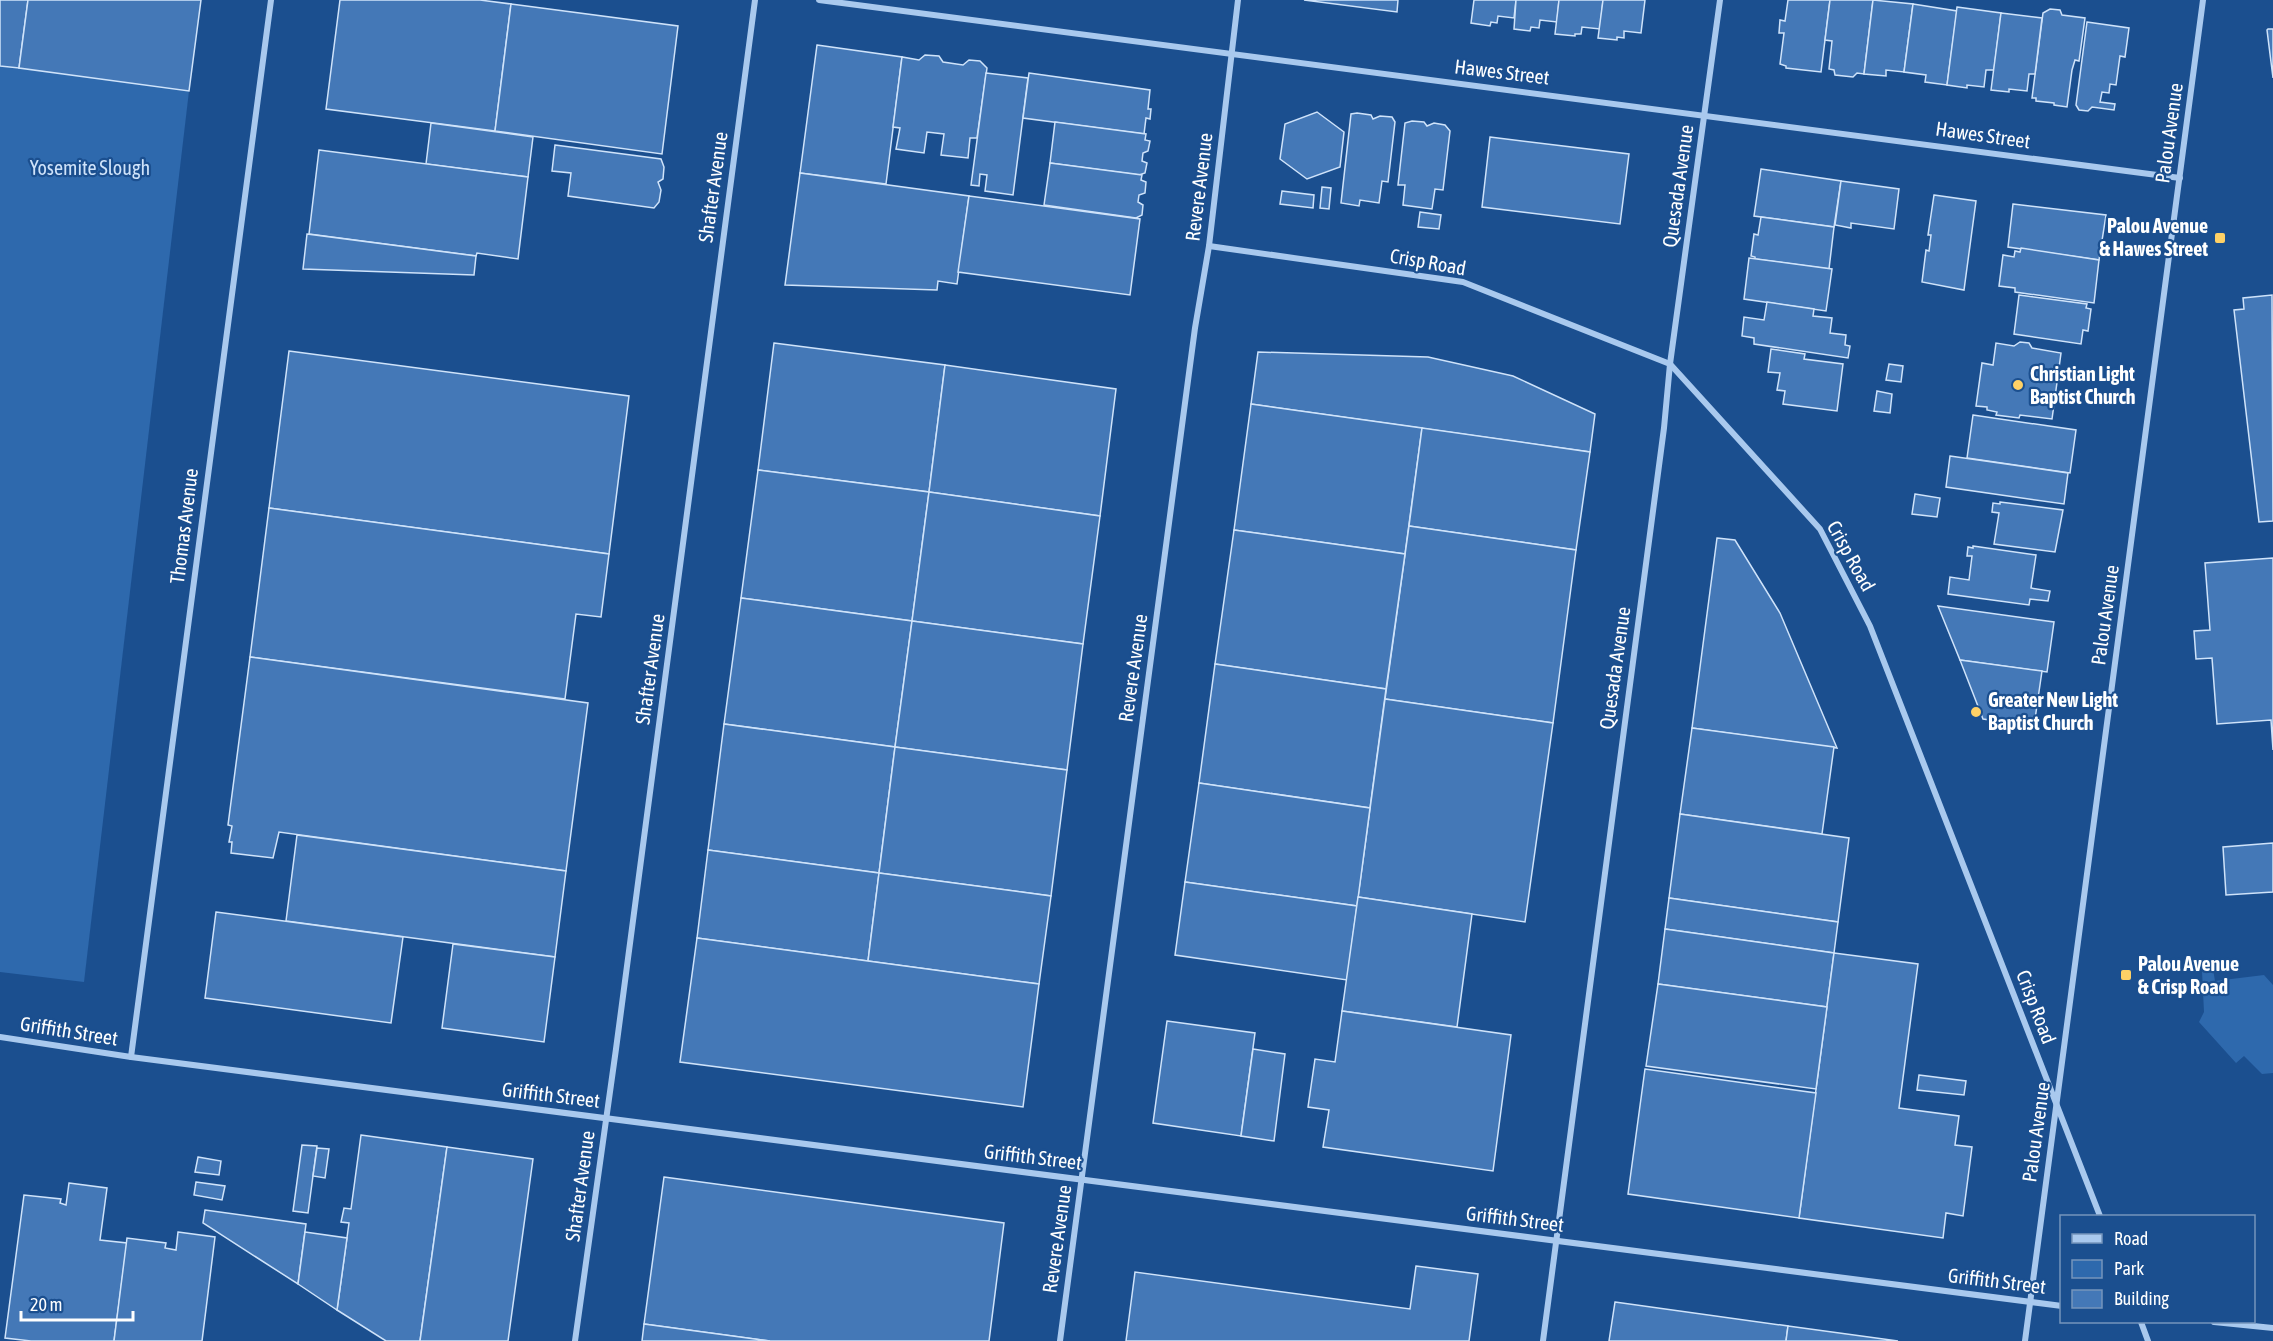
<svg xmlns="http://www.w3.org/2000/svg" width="2273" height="1341" viewBox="0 0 2273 1341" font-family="'Asap Condensed',sans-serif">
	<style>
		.green { fill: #2e69ad }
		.building { fill: #4478b7; stroke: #cfe3fa; stroke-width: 1.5 }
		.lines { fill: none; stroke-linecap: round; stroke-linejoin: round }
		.street { stroke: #a9c9ee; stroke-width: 6 }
		.poi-dot { fill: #ffd166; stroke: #1b4f8f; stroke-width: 2 }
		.labels { text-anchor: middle; stroke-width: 4.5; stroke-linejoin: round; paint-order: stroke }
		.street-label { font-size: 20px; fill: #fff; stroke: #1b4f8f }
		.park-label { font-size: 20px; fill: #cfe3fa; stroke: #1b4f8f }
		.poi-label { font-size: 20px; font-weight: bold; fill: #fff; stroke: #1b4f8f; text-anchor: start }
	</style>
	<rect width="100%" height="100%" fill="#1b4f8f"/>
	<g class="green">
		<polygon points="0,63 189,91 84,982 0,972"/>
		<polygon points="2213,969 2215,981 2264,975 2273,985 2273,1073 2262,1074 2244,1056 2236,1063 2199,1022 2204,1012 2202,971"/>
	</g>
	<g class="building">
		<polygon points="0,0 28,0 19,68 0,66"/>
		<polygon points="28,0 201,0 189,91 19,68"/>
		<polygon points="340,0 480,0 511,4 495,131 326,109"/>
		<polygon points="1304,0 1398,0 1397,12"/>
		<polygon points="1474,0 1516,0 1514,18 1498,16 1497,23 1491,22 1490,26 1471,23"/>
		<polygon points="1516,0 1559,0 1557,22 1540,20 1539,28 1531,27 1530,31 1514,29"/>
		<polygon points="1559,0 1603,0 1600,29 1582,27 1581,34 1575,34 1575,36 1555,34"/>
		<polygon points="1603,0 1645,0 1641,33 1624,31 1624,38 1617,37 1617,40 1598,38"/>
		<polygon points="1788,0 1830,0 1821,72 1786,68 1786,66 1780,64 1784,33 1779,33 1780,20 1785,21"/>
		<polygon points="1830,0 1873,0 1864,74 1857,73 1853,77 1835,75 1834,70 1829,69 1832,41 1825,40"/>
		<polygon points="1873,0 1913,4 1904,72 1886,70 1886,76 1864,74"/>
		<polygon points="511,4 678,26 662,154 495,131"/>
		<polygon points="1913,4 1957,11 1947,85 1925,82 1926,75 1904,72"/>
		<polygon points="1957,7 2001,13 1994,70 1986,70 1984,87 1967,85 1967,88 1947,85"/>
		<polygon points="2050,9 2060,10 2062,15 2085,18 2079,61 2075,60 2072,70 2067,107 2054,105 2054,103 2036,101 2036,98 2032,98 2043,13"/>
		<polygon points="2001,13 2042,18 2035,74 2029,74 2027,91 2009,89 2009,92 1991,90"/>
		<polygon points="2087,22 2129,28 2125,57 2120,56 2116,85 2110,84 2109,93 2102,92 2100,102 2115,104 2114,110 2092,107 2088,111 2079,110 2076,105"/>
		<polygon points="2268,29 2273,29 2273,78 2267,30"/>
		<polygon points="817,45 902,57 886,184 800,173"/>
		<polygon points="925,55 939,56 943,62 963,65 969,60 980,61 987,68 977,138 970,138 968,158 941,155 944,134 927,132 924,153 896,149 900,128 893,127 902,57 919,60"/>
		<polygon points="986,73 1028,78 1013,195 985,191 987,175 980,174 979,186 971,185"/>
		<polygon points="1029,73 1150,90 1148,109 1151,109 1150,119 1146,118 1144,134 1023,118"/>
		<polygon points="1317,112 1344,132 1340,167 1307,179 1280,159 1285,124"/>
		<polygon points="1357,113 1371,115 1373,119 1380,116 1392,117 1395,122 1388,182 1382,181 1379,203 1360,200 1359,206 1341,203 1351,114"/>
		<polygon points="1412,121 1424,122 1427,126 1434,123 1445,125 1450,131 1443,190 1435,189 1432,209 1403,205 1405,185 1398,185 1405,123"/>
		<polygon points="1055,122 1146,134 1145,140 1150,141 1148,151 1143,153 1142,161 1147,163 1145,173 1139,175 1050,163"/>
		<polygon points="431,123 533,137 528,177 426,164"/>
		<polygon points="1490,137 1629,154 1620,224 1482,207"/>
		<polygon points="555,145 661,159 664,167 663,179 658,182 661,190 659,202 654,208 568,196 571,173 552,171"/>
		<polygon points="319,150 528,177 518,259 477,253 476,256 309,234"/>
		<polygon points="1050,163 1142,175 1141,180 1146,182 1145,193 1139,195 1138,202 1143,205 1142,215 1136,218 1044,205"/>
		<polygon points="1761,169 1841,181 1834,227 1754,216"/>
		<polygon points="800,173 969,196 957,284 938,281 937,290 785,285"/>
		<polygon points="1841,181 1899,189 1894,229 1851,223 1851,228 1835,225"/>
		<polygon points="1322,187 1331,188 1329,209 1320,208"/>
		<polygon points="1282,191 1314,195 1313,208 1280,204"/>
		<polygon points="1934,195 1976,201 1964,290 1922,282 1926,250 1929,251 1931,235 1928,235"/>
		<polygon points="969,196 1140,219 1130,295 958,272"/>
		<polygon points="2013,204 2106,215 2099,260 2008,247"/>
		<polygon points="1420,212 1441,215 1439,229 1418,227"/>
		<polygon points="1761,217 1834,227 1829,269 1755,259 1755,257 1751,256 1754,234 1758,235"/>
		<polygon points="307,234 476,256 474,275 303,269"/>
		<polygon points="2021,248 2099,260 2094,303 2015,292 2015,288 1999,286 2003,255 2014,257 2015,251 2020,252"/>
		<polygon points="1749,258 1832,269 1826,311 1744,299"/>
		<polygon points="2019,295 2087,304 2086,308 2091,309 2088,331 2083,330 2081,344 2014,334"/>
		<polygon points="2272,295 2273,521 2259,522 2234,310 2244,309 2243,298"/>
		<polygon points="1767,302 1814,309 1813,316 1832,318 1830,333 1846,335 1845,345 1850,346 1848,358 1754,344 1754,338 1742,336 1744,317 1764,320"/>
		<polygon points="2020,342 2029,343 2032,348 2061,353 2052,419 2020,415 2019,418 1996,415 1997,412 1987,410 1987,407 1976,406 1982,363 1993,365 1996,343 2014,346"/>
		<polygon points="774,343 945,365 929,492 758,470"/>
		<polygon points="1771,349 1805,354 1804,359 1843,364 1837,411 1783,404 1785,391 1777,390 1780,373 1768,372"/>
		<polygon points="289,351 629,396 609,554 269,508"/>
		<polygon points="1258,352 1428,357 1513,376 1595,414 1590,452 1251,404"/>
		<polygon points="1889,364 1903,366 1901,382 1886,380"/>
		<polygon points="945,365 1116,389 1100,516 929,492"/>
		<polygon points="1877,391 1892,394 1890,413 1874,411"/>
		<polygon points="1251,404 1422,428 1405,554 1234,530"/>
		<polygon points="1973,415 2076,430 2070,473 1967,458"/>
		<polygon points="1422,428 1590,452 1576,550 1409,526"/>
		<polygon points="1950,456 2068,473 2064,504 1946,487"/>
		<polygon points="758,470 929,492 912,621 741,598"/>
		<polygon points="929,492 1100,516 1083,644 912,621"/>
		<polygon points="1915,494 1940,498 1937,517 1912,514"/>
		<polygon points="2000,502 2063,510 2055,552 1994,544 1999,513 1992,512 1993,503 2000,504"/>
		<polygon points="269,508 609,554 601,617 576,614 565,699 250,657"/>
		<polygon points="1409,526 1576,550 1553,723 1385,699"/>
		<polygon points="1234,530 1405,554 1386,689 1215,664"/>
		<polygon points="1717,538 1735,540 1780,613 1837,748 1692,728"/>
		<polygon points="1973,546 2036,555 2031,588 2050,591 2048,601 2030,599 2029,605 1948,594 1950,577 1969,580 1972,556 1967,556 1968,547 1973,548"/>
		<polygon points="2273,558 2273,750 2271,720 2217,724 2212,658 2196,659 2194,631 2210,630 2205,563"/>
		<polygon points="741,598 912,621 895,747 724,724"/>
		<polygon points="1938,606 2054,622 2047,672 1960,660"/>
		<polygon points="912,621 1083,644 1067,770 895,747"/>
		<polygon points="250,657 588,703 566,871 279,832 273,858 231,853 232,842 229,842 232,826 228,825"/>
		<polygon points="1960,660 2042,671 2034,726 1983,719"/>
		<polygon points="1215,664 1386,689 1370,808 1199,783"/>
		<polygon points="1385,699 1553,723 1525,922 1358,897"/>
		<polygon points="724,724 895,747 879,873 708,850"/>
		<polygon points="1692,728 1834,747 1822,834 1680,814"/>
		<polygon points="895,747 1067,770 1051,896 879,873"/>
		<polygon points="1199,783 1370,808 1357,906 1185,882"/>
		<polygon points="1680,814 1849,838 1838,922 1669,898"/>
		<polygon points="297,835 566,871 555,957 286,921"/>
		<polygon points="2273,843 2273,892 2226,895 2223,847"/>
		<polygon points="708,850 879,873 868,961 697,938"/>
		<polygon points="879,873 1051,896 1039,984 868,961"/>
		<polygon points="1185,882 1357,906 1347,980 1175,955"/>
		<polygon points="1358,897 1472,914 1457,1027 1342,1011"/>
		<polygon points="1669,898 1838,922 1834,953 1665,929"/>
		<polygon points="216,912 403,937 391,1023 205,998"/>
		<polygon points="1665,929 1834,953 1827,1007 1658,984"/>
		<polygon points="697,938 1039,984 1023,1107 680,1062"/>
		<polygon points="453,944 555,957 544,1042 442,1028"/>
		<polygon points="1834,953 1918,964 1899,1108 1959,1116 1955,1145 1972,1147 1963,1216 1946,1213 1943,1238 1799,1218"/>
		<polygon points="1658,984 1827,1007 1816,1089 1646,1066"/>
		<polygon points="1342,1011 1511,1035 1493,1171 1323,1147 1329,1110 1308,1107 1315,1059 1335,1062"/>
		<polygon points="1167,1021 1255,1033 1241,1136 1153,1123"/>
		<polygon points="1253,1049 1285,1054 1274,1141 1241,1136"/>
		<polygon points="1645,1069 1816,1093 1799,1218 1628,1194"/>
		<polygon points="1919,1075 1966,1081 1964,1095 1917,1090"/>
		<polygon points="361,1135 447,1147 420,1341 386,1341 337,1310 349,1223 341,1222 344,1208 351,1209"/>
		<polygon points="302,1145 317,1146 308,1213 293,1211"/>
		<polygon points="447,1147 533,1159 508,1341 420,1341"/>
		<polygon points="317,1148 329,1149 325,1178 313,1176"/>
		<polygon points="198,1157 221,1161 219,1175 195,1172"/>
		<polygon points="664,1177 1004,1223 989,1341 770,1341 644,1324"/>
		<polygon points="196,1182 225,1186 222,1200 194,1195"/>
		<polygon points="69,1183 107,1188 100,1240 127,1243 114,1341 31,1341 5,1338 24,1195 61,1199 60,1203 66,1205"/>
		<polygon points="205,1210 306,1224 298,1284 203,1223"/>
		<polygon points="178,1232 215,1237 202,1341 114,1341 127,1238 166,1243 165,1248 176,1250"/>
		<polygon points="305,1232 347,1238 337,1310 298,1284"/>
		<polygon points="1416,1266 1478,1274 1469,1341 1126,1341 1135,1272 1410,1309"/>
		<polygon points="1615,1302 1788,1326 1786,1341 1609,1341"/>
		<polygon points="644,1324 770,1341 642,1341"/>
		<polygon points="1788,1326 1898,1341 1786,1341"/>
	</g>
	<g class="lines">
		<g class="street">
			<polyline points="819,0 2180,178"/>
			<polyline points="1209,246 1463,282 1670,364 1820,529 1870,626 2100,1216"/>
			<polyline points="0,1037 131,1057 2062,1306"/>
			<polyline points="131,1057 271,0"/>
			<polyline points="2141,1322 2148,1341"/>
			<polyline points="2214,1322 2273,1328"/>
			<polyline points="575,1341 616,1049 755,0"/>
			<polyline points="1060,1341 1195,328 1209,246 1238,0"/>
			<polyline points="1543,1341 1664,428 1670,364 1720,0"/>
			<polyline points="2025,1341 2203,0"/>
		</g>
	</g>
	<g class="poi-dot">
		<rect x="2214" y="232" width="12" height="12" rx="3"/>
		<circle cx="2018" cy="385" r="6"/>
		<circle cx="1976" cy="712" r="6"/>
		<rect x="2120" y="969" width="12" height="12" rx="3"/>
	</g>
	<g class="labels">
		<g class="street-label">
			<text transform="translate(1502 72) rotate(7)" y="7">Hawes Street</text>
			<text transform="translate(2169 133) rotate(-82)" y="7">Palou Avenue</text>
			<text transform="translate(1983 135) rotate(8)" y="7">Hawes Street</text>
			<text transform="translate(1678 186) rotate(-82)" y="7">Quesada Avenue</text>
			<text transform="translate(713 187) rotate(-82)" y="7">Shafter Avenue</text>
			<text transform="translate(1199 187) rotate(-83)" y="7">Revere Avenue</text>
			<text transform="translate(1428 262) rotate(10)" y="7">Crisp Road</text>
			<text transform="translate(184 526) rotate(-83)" y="7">Thomas Avenue</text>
			<text transform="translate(1851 556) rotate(61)" y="7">Crisp Road</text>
			<text transform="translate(2105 615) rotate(-82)" y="7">Palou Avenue</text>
			<text transform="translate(1133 668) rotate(-82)" y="7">Revere Avenue</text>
			<text transform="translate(1615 668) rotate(-82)" y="7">Quesada Avenue</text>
			<text transform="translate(650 669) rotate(-82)" y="7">Shafter Avenue</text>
			<text transform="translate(2036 1007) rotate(69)" y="7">Crisp Road</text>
			<text transform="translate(69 1031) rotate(9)" y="7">Griffith Street</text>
			<text transform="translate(551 1095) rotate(7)" y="7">Griffith Street</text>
			<text transform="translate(2036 1132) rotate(-82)" y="7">Palou Avenue</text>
			<text transform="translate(1033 1157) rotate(7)" y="7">Griffith Street</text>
			<text transform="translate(580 1186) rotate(-82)" y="7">Shafter Avenue</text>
			<text transform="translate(1515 1219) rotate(7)" y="7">Griffith Street</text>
			<text transform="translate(1057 1239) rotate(-82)" y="7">Revere Avenue</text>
			<text transform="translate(1997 1281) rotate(7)" y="7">Griffith Street</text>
		</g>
		<g class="park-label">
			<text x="90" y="175">Yosemite Slough</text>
		</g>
		<g class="poi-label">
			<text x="2208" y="233" text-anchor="end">Palou Avenue<tspan x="2208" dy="23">&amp; Hawes Street</tspan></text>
			<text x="2030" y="381">Christian Light<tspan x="2030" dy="23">Baptist Church</tspan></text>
			<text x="1988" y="707">Greater New Light<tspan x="1988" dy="23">Baptist Church</tspan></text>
			<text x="2138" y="971">Palou Avenue<tspan x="2138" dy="23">&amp; Crisp Road</tspan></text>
		</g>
	</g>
	<rect x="2060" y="1215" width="195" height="108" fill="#1b4f8f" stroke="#7695bc" stroke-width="1.5"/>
	<rect x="2072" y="1234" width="30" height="9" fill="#a9c9ee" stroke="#7695bc" stroke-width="1.5"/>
	<text x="2114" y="1245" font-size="18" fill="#ffffff">Road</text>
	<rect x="2072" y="1260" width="30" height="18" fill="#2e69ad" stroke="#7695bc" stroke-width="1.5"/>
	<text x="2114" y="1275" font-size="18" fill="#ffffff">Park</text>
	<rect x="2072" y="1290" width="30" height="18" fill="#4478b7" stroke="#7695bc" stroke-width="1.5"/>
	<text x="2114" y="1305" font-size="18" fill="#ffffff">Building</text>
	<path d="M21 1311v9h112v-9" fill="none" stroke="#ffffff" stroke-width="3"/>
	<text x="30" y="1311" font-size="18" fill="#ffffff" stroke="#1b4f8f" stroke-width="4.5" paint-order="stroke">20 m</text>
</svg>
